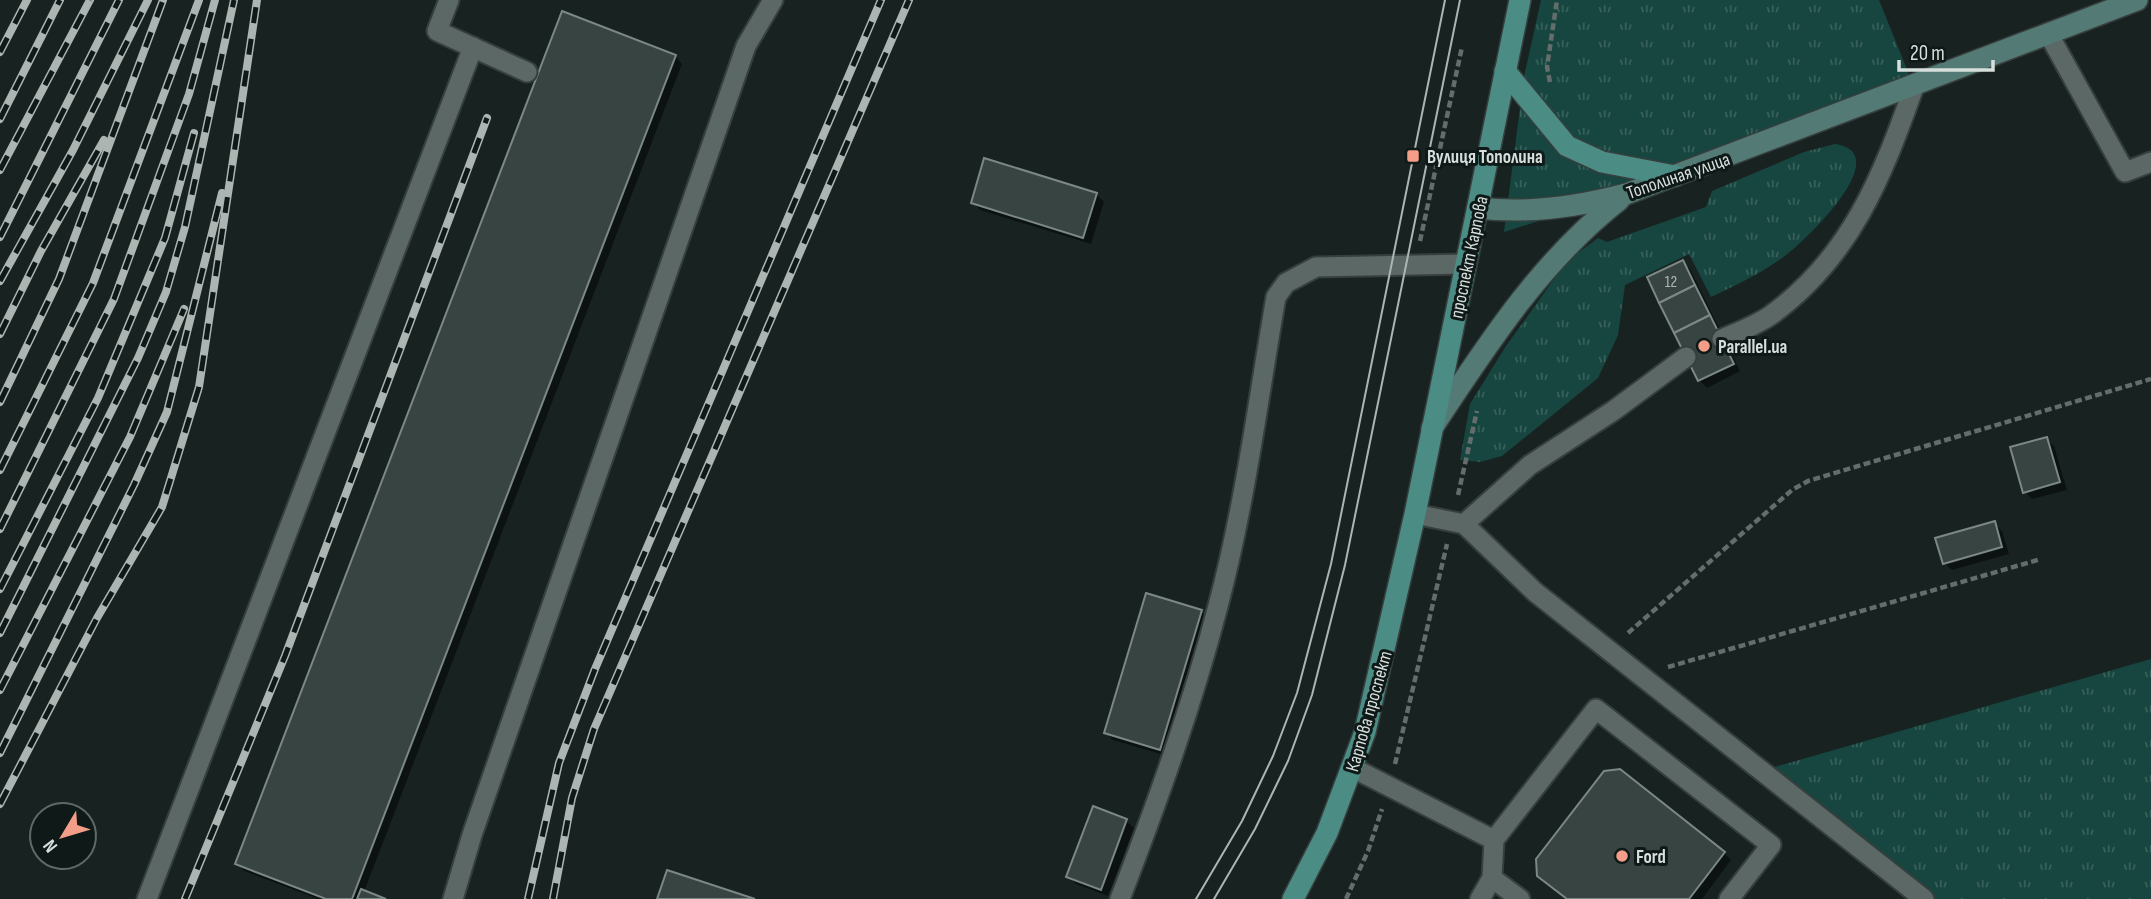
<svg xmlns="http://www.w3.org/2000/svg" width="2151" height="899" viewBox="0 0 2151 899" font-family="'Sofia Sans Condensed',sans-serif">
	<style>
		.grass { fill: url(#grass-tufts) }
		.shadow { fill: #0007 }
		.building { fill: #374442; stroke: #7b8886; stroke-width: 2 }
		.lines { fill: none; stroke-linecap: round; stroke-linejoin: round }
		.lane-casing { stroke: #363f3d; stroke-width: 23 }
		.secondary-casing { stroke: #363f3d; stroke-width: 24 }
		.primary-casing { stroke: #363f3d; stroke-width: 24 }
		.path { stroke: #636d6b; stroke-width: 4.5; stroke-dasharray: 7 3.5; stroke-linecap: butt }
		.lane { stroke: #5b6866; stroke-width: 19 }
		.secondary { stroke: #537a75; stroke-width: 21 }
		.primary { stroke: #4b8c84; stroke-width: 21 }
		.tram { stroke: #adb5b3; stroke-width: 2 }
		.rail-casing { stroke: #adb5b3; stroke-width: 8 }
		.rail { stroke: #0f1a18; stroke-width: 5; stroke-dasharray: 16; stroke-linecap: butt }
		.poi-dot { fill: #f49e89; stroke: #0f1a18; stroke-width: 2.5 }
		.labels { text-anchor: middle; stroke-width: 6; stroke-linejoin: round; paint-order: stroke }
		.number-label { font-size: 16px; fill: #afb8b6 }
		.poi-label { font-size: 19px; font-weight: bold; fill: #d7dfdd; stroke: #0f1a18; text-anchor: start }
		.street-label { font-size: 19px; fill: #d7dfdd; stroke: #0f1a18 }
	</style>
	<defs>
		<pattern id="grass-tufts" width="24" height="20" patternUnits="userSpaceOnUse" patternTransform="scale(1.75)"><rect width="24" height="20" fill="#174640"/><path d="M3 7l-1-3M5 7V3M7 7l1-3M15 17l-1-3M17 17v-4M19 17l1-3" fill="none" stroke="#38605b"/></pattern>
	</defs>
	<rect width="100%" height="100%" fill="#182321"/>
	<g class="grass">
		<polygon points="1541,0 1879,0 1914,87 1668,180 1504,232 1524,77"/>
		<path d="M1835,144C1897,153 1805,241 1786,255C1762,273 1737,285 1711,297L1689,254L1625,285L1618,335L1598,378L1502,456L1480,462L1460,460L1470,404L1506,346L1567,261L1598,238L1607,242L1706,207L1712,191L1804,152Z"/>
		<polygon points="2151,659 2151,899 1924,899 1761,771"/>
	</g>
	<g class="shadow">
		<polygon points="675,56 682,64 364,892 382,899 318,899 244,871 237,863"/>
		<polygon points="1096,194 1104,202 1091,244 980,210 973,202"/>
		<polygon points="1683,262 1690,269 1740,371 1707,388 1699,380"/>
		<polygon points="2046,439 2054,446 2067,490 2032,499 2025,492"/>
		<polygon points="1994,523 2002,531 2009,554 1952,570 1944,563"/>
		<polygon points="1201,612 1208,619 1167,756 1113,740 1106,732"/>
		<polygon points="1126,821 1134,828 1108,896 1076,884 1068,877"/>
		<polygon points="1724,853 1731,860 1702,899 1568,899"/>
	</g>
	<g class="building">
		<polygon points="562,11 676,55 352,899 326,899 235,864"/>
		<polygon points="984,158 1097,193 1083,238 971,203"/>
		<polygon points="1683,260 1695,285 1659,303 1647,277"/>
		<polygon points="1695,285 1710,315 1674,333 1659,303"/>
		<polygon points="1710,315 1734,364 1698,381 1674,333"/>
		<polygon points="2047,437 2060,482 2023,493 2010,447"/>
		<polygon points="1995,521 2002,547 1943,564 1935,538"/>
		<polygon points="1146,593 1202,610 1160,750 1104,733"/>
		<polygon points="1620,769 1725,852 1689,899 1567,899 1537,876 1536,859 1604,771"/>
		<polygon points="1093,806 1127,819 1101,890 1066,877"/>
		<polygon points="667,870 755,899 657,899"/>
		<polygon points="361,889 386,899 357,899"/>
	</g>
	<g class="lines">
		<g class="lane-casing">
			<g id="lane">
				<polyline points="449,0 437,31 527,72"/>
				<polyline points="2048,33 2125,172 2151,162"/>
				<path d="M1722,339C1738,332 1757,325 1771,315C1851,257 1882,177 1914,87"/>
				<polyline points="1415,514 1464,524 1535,592 1924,899"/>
				<polyline points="1464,524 1530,465 1613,411 1686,357"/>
				<polyline points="1353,768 1494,840"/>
				<polyline points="1492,878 1520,899"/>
				<polyline points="147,899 473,47"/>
				<polyline points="453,899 472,835 746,46 773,0"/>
				<path d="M1120,899C1157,803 1192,706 1218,606C1245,505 1258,400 1276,297L1286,283L1316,267L1466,264"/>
				<polyline points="1480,899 1492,878 1494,840 1596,709 1771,845 1729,899"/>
			</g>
		</g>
		<g class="secondary-casing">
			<g id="secondary">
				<path d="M1478,208C1529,214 1577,207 1626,194L2137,0"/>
				<path d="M1432,428C1487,345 1540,262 1619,200"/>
			</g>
		</g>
		<g class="primary-casing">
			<g id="primary">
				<polyline points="1505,71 1567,146 1602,162 1675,176"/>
				<polyline points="1293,899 1327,833 1365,732 1415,514 1520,0"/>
			</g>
		</g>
		<g class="path">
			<polyline points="1550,82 1547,67 1557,0"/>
			<polyline points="1420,241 1462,47"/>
			<polyline points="1458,495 1477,411"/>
			<polyline points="1628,633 1792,490 1808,481 2151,379"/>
			<polyline points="1668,667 2041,559"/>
			<polyline points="1395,764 1447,544"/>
			<polyline points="1346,899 1368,851 1382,809"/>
		</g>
		<use href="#lane" class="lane"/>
		<use href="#secondary" class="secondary"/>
		<use href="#primary" class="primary"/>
		<g class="tram">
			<polyline points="1196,899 1242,821 1273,756 1297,693 1331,564 1445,0"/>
			<polyline points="1214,899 1255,829 1288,761 1312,695 1345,565 1460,0"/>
		</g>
		<g class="rail-casing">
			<g id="rail">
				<polyline points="0,52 27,0"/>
				<polyline points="0,119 60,0"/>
				<polyline points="0,170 90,0"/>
				<polyline points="0,237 119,0"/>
				<polyline points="0,281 73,150 148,0"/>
				<polyline points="0,334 41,251 104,140"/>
				<polyline points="0,402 59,279 163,0"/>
				<polyline points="0,470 93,283 199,0"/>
				<polyline points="0,529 114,299 189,94 215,0"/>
				<polyline points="0,589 98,398 165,238 194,133"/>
				<polyline points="0,633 138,358 166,292 185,227 234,0"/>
				<polyline points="0,690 130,437 184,309"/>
				<polyline points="0,753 134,485 167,412 222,193"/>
				<polyline points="0,804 97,618 162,507 199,387 257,0"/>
				<polyline points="185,899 285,656 487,118"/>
				<polyline points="528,899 559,763 595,669 881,0"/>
				<polyline points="553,899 572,798 594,729 909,0"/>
			</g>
		</g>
		<use href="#rail" class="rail"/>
	</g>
	<g class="poi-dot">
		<rect x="1406" y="149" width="14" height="14" rx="3.5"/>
		<circle cx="1704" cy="346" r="7"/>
		<circle cx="1622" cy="856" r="7"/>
	</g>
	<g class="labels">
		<g class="number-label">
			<text x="1671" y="287">12</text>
		</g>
		<g class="poi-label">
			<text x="1427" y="163">Вулиця Тополина</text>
			<text x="1718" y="353">Parallel.ua</text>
			<text x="1636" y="863">Ford</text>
		</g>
		<g class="street-label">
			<text transform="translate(1678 175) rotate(-19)" y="7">Тополиная улица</text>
			<text transform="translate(1468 257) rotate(-78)" y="7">проспект Карпова</text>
			<text transform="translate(1368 711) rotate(-74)" y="7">Карпова проспект</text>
		</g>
	</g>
	<g transform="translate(63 836) rotate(232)"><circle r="33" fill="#0f1a18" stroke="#5f6967" stroke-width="2"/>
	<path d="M0-5L12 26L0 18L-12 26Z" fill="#f49e89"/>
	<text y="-10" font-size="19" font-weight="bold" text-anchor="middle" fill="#d7dfdd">N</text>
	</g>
	<path d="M1899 60v10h94v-10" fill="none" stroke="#d7dfdd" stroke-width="3.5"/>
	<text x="1910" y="60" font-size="21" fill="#d7dfdd" stroke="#0f1a18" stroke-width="5" paint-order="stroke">20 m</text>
</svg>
